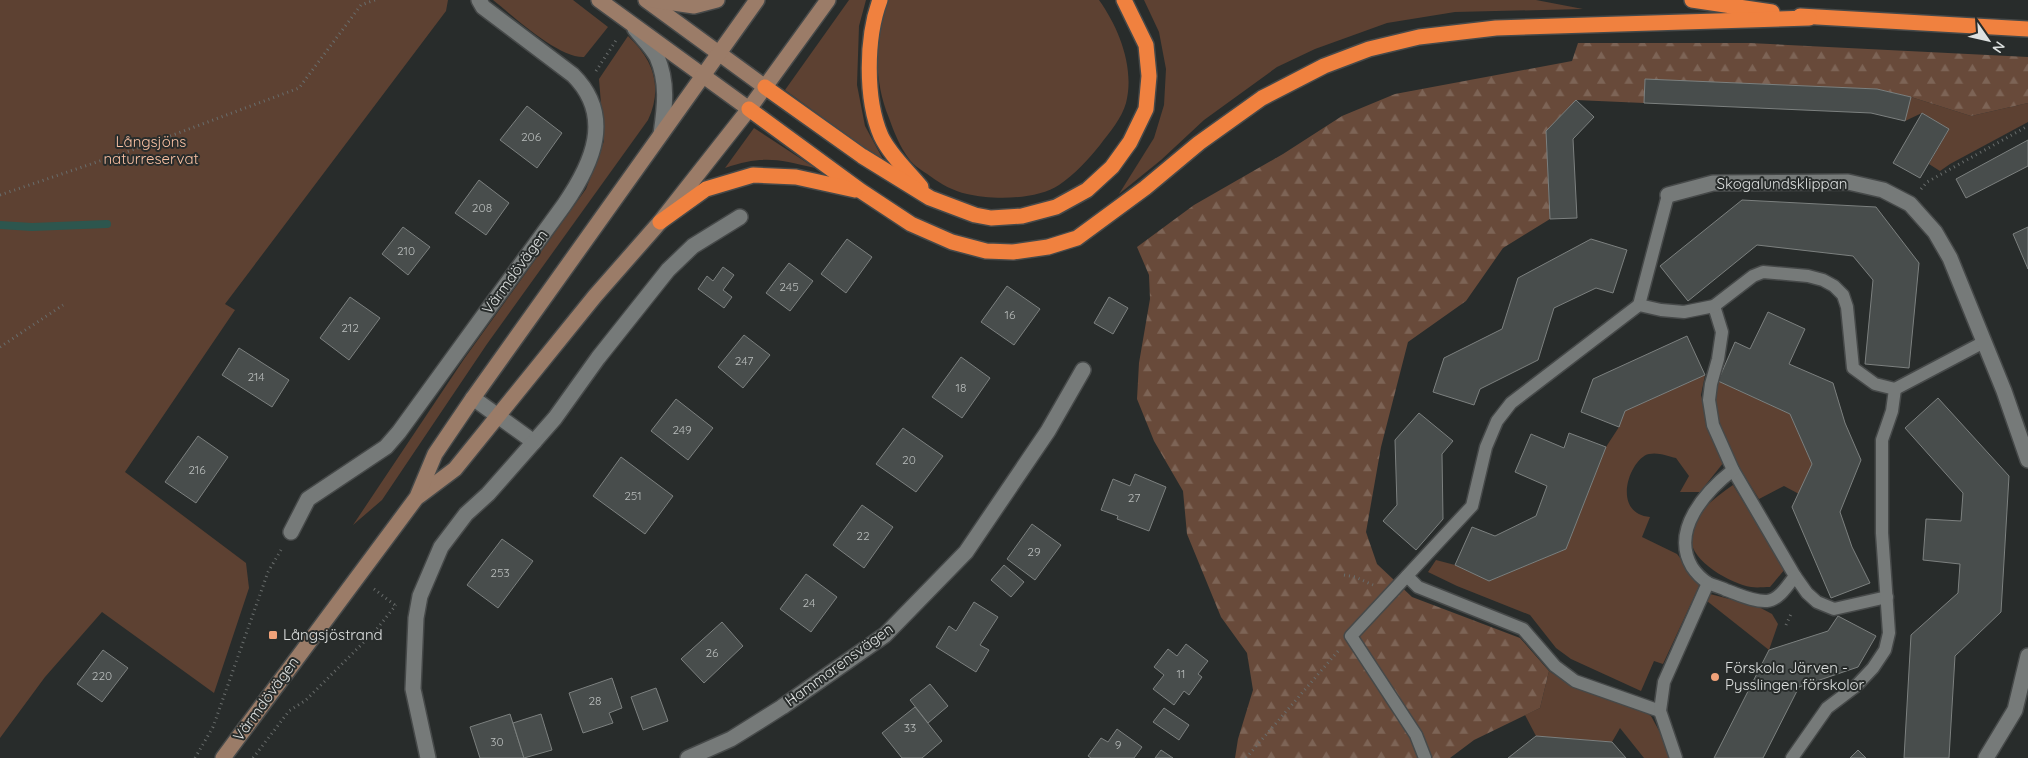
<svg xmlns="http://www.w3.org/2000/svg" width="2028" height="758" viewBox="0 0 2028 758" font-family="Quicksand,sans-serif">
	<style>
		.green { fill: #5d4132 }
		.forest { fill: url(#forest-firs) }
		.lines { fill: none; stroke-linecap: round; stroke-linejoin: round }
		.stream { stroke: #2d564e; stroke-width: 8 }
		.building { fill: #484d4c; stroke: #7c807f }
		.lane-casing { stroke: #464949; stroke-width: 15 }
		.street-casing { stroke: #464949; stroke-width: 18 }
		.secondary-casing { stroke: #464949; stroke-width: 18 }
		.highway-casing { stroke: #464949; stroke-width: 18 }
		.path { stroke: #696d6c; stroke-width: 3; stroke-dasharray: 1 4; stroke-linecap: butt }
		.lane { stroke: #767a79; stroke-width: 12 }
		.street { stroke: #767a79; stroke-width: 15 }
		.secondary { stroke: #9b7c68; stroke-width: 15 }
		.highway { stroke: #f0813f; stroke-width: 15 }
		.poi-dot { fill: #f0a279; stroke: #282c2b; stroke-width: 2 }
		.labels { text-anchor: middle; stroke-width: 4; stroke-linejoin: round; paint-order: stroke }
		.number-label { font-size: 12px; fill: #b8bcbb }
		.park-label { font-size: 15px; fill: #fbc2a4; stroke: #282c2b }
		.street-label { font-size: 15px; fill: #dee1e0; stroke: #282c2b }
		.poi-label { font-size: 15px; fill: #dee1e0; stroke: #282c2b; text-anchor: start }
	</style>
	<defs>
		<pattern id="forest-firs" width="22" height="20" patternUnits="userSpaceOnUse" patternTransform="scale(1.25)"><rect width="22" height="20" fill="#684a3a"/><path d="M5 1l3.5 6h-7zM16 11l3.5 6h-7z" fill="#7d6456"/></pattern>
	</defs>
	<rect width="100%" height="100%" fill="#282c2b"/>
	<g class="green">
		<polygon points="0,0 448,0 446,11 225,304 235,310 125,472 246,563 249,588 214,693 102,612 45,677 0,738"/>
		<path d="M493,0H573L608,27L584,57C558,58 513,16 493,0Z"/>
		<polygon points="849,0 866,0 859,26 857,85 865,126 885,163 785,90"/>
		<path d="M889,0H1099C1119,28 1135,68 1126,103C1122,118 1109,133 1100,145C1088,160 1075,174 1059,185C1037,200 992,200 967,194C953,191 941,184 930,176C923,171 914,166 909,159C900,147 894,132 889,118C874,82 873,36 889,0Z"/>
		<polygon points="1144,0 1536,0 1583,9 1455,12 1387,23 1315,49 1277,67 1204,120 1161,160 1119,194 1154,138 1164,105 1166,69 1159,32"/>
		<path d="M628,36C654,60 663,88 648,120L487,344L382,500L353,525L464,359L586,189L604,141L599,79Z"/>
		<polygon points="1911,97 1971,116 2028,103 2028,122 1950,164 1940,171 1929,164 1949,129 1922,113 1905,121"/>
		<path d="M754,128L815,168C777,159 763,155 725,168Z"/>
		<path d="M1705,375L1701,395L1707,418L1724,462L1700,492H1680L1689,476L1676,458C1668,456 1658,452 1649,454C1630,458 1610,513 1650,517L1642,537L1677,554L1700,584L1663,664L1654,661L1641,691L1571,659L1556,648L1530,615L1457,586L1428,572L1436,560L1455,565L1489,581L1566,549L1606,447L1619,427L1625,411Z"/>
		<path d="M1718,381L1790,414L1812,464L1799,494L1784,486L1759,499C1742,471 1713,430 1713,396C1714,391 1716,386 1718,381Z"/>
		<path d="M1733,485L1785,569L1770,587C1764,587 1757,588 1751,587C1731,584 1690,561 1691,538C1691,514 1716,497 1733,485Z"/>
		<polygon points="1710,594 1757,606 1772,614 1778,624 1769,650 1707,601"/>
		<polygon points="1549,671 1569,684 1637,707 1651,716 1674,758 1644,758 1620,728 1612,742 1536,736 1525,715 1540,708"/>
	</g>
	<polygon class="forest" points="1578,43 1750,43 2028,57 2028,103 1971,116 1911,97 1877,89 1645,80 1644,103 1576,100 1546,131 1550,219 1503,248 1466,301 1408,342 1381,447 1366,532 1377,564 1412,597 1520,638 1549,671 1540,708 1474,740 1450,758 1235,758 1238,739 1253,690 1247,653 1221,617 1187,534 1183,491 1154,441 1137,399 1139,363 1150,299 1149,275 1137,247 1194,205 1283,154 1342,116 1395,94 1572,61"/>
	<g class="lines">
		<polyline class="stream" points="0,225 32,227 107,224"/>
	</g>
	<g class="building">
		<polygon points="1645,79 1877,89 1911,97 1905,121 1871,113 1644,103"/>
		<polygon points="1576,100 1594,117 1573,139 1577,218 1550,219 1546,131"/>
		<polygon points="527,106 562,133 537,168 500,140"/>
		<polygon points="1922,113 1949,129 1920,178 1893,163"/>
		<polygon points="2028,140 2028,166 1966,198 1956,179"/>
		<polygon points="479,180 509,203 486,235 455,213"/>
		<polygon points="1742,200 1876,207 1919,263 1909,368 1865,364 1873,280 1853,256 1757,245 1688,301 1660,266"/>
		<polygon points="403,227 430,247 408,275 382,254"/>
		<polygon points="2028,227 2028,269 2013,234"/>
		<polygon points="847,239 872,257 846,293 821,274"/>
		<polygon points="1591,239 1627,250 1613,293 1596,288 1554,308 1538,360 1480,389 1474,405 1433,392 1444,358 1502,329 1518,278"/>
		<polygon points="789,263 813,281 790,311 766,293"/>
		<polygon points="723,267 734,275 723,290 732,297 724,308 698,289 707,276 713,281"/>
		<polygon points="1007,286 1040,309 1014,345 981,322"/>
		<polygon points="350,297 380,318 349,360 320,338"/>
		<polygon points="1109,297 1128,308 1113,334 1094,323"/>
		<polygon points="1768,312 1805,329 1789,364 1833,383 1845,423 1861,460 1840,512 1852,547 1870,583 1831,598 1792,507 1812,464 1790,414 1718,381 1735,342 1750,349"/>
		<polygon points="744,335 770,355 743,388 718,367"/>
		<polygon points="1687,336 1705,375 1625,411 1619,427 1581,412 1593,379"/>
		<polygon points="239,348 289,380 272,407 222,375"/>
		<polygon points="961,357 990,378 962,418 932,397"/>
		<polygon points="1938,398 2009,476 2001,612 1955,656 1949,758 1904,758 1911,635 1958,593 1960,564 1923,560 1926,519 1961,521 1963,493 1905,428"/>
		<polygon points="676,399 713,428 688,460 651,431"/>
		<polygon points="1419,413 1453,441 1442,454 1443,519 1416,550 1383,521 1397,505 1395,440"/>
		<polygon points="903,428 943,456 916,492 876,464"/>
		<polygon points="1569,433 1606,447 1566,549 1489,581 1455,565 1472,527 1495,536 1536,516 1547,486 1515,472 1531,434 1564,448"/>
		<polygon points="198,436 228,457 196,503 165,482"/>
		<polygon points="621,457 673,496 645,534 593,496"/>
		<polygon points="1135,474 1166,487 1149,531 1117,519 1118,516 1101,510 1113,479 1130,486"/>
		<polygon points="862,505 893,527 864,568 833,545"/>
		<polygon points="1032,524 1061,545 1035,580 1007,559"/>
		<polygon points="502,539 533,561 498,608 467,585"/>
		<polygon points="1004,565 1024,582 1011,597 991,580"/>
		<polygon points="806,574 837,597 811,632 780,609"/>
		<polygon points="974,602 998,617 980,645 989,650 976,672 936,647 949,626 956,631"/>
		<polygon points="1838,616 1876,636 1858,667 1799,687 1763,758 1714,758 1769,650 1828,631"/>
		<polygon points="722,622 743,646 704,683 681,659"/>
		<polygon points="1186,644 1208,661 1198,674 1202,677 1189,695 1184,691 1174,705 1153,689 1164,675 1154,667 1168,649 1177,656"/>
		<polygon points="103,650 128,668 102,702 77,684"/>
		<polygon points="612,678 622,708 609,713 613,723 583,733 569,693"/>
		<polygon points="930,684 948,706 928,723 910,700"/>
		<polygon points="656,688 668,721 643,730 631,697"/>
		<polygon points="915,707 942,741 922,758 902,758 882,733"/>
		<polygon points="1164,708 1189,725 1179,740 1153,722"/>
		<polygon points="510,714 524,758 480,758 470,727"/>
		<polygon points="541,714 552,750 524,758 513,723"/>
		<polygon points="1117,729 1142,747 1134,758 1091,758 1088,756 1101,738 1108,742"/>
		<polygon points="1536,736 1612,742 1626,758 1508,758"/>
		<polygon points="1161,750 1173,758 1155,758"/>
		<polygon points="1858,750 1866,758 1850,758"/>
	</g>
	<g class="lines">
		<g class="lane-casing">
			<g id="lane">
				<polyline points="1639,305 1668,195"/>
				<polyline points="1714,306 1722,332 1718,359 1711,384 1709,400 1713,425 1733,470 1795,576 1807,593 1817,602 1834,609 1887,597"/>
				<polyline points="1895,389 1984,342"/>
				<path d="M1733,470C1706,491 1670,530 1692,567C1696,573 1702,579 1708,583C1714,586 1721,587 1726,590C1738,594 1754,602 1767,601C1779,600 1788,585 1795,576"/>
				<polyline points="1407,576 1418,587 1523,629 1555,666 1575,681 1660,711"/>
				<polyline points="1425,758 1416,735 1351,636 1472,506 1486,447 1497,421 1511,403 1639,305 1661,310 1684,312 1714,306 1753,276 1763,272 1808,276 1823,280 1834,286 1843,295 1847,307 1853,368 1875,384 1895,389 1892,411 1882,440 1882,533 1889,633 1885,650 1873,668 1856,686 1827,708 1792,758"/>
				<polyline points="1676,758 1660,711 1664,682 1708,583"/>
			</g>
		</g>
		<g class="street-casing">
			<g id="street">
				<path d="M635,29C642,38 652,47 657,57C668,82 665,107 661,134"/>
				<polyline points="1668,195 1713,183 1848,182 1883,190 1910,204 1935,232 1950,258 2004,391 2028,460"/>
				<polyline points="473,398 534,442"/>
				<path d="M291,532L308,499L386,447L399,432L564,205C593,163 614,116 573,75L483,7L479,0"/>
				<polyline points="428,758 413,689 416,618 420,596 441,547 466,514 488,494 555,418 598,358 668,270 693,246 740,217"/>
				<polyline points="688,758 731,739 782,707 885,635 966,552 1048,431 1083,370"/>
				<polyline points="1986,758 2015,710 2028,656"/>
			</g>
		</g>
		<g class="secondary-casing">
			<g id="secondary">
				<polyline points="599,0 749,109"/>
				<polyline points="646,0 765,87"/>
				<polyline points="653,0 694,6 717,0"/>
				<polyline points="419,496 455,469 595,296 660,222 749,109 828,0"/>
				<polyline points="223,758 417,497 435,454 473,398 757,0"/>
			</g>
		</g>
		<g class="highway-casing">
			<g id="highway">
				<path d="M880,0C866,37 865,99 881,136C890,155 908,171 921,187"/>
				<polyline points="1692,0 1772,12"/>
				<polyline points="1800,16 2028,29"/>
				<polyline points="765,87 862,156 930,198 975,215 991,218 1022,216 1056,207 1087,190 1112,167 1130,142 1146,109 1149,76 1146,45 1124,0"/>
				<polyline points="749,109 861,191 911,224 952,242 986,251 1013,252 1048,247 1077,238 1145,188 1199,143 1262,98 1324,66 1369,49 1419,37 1496,28 1809,18"/>
				<polyline points="660,222 706,189 753,175 796,177 855,190"/>
			</g>
		</g>
		<g class="path">
			<polyline points="596,71 617,39"/>
			<polyline points="1921,189 1927,182 2028,126"/>
			<polyline points="0,195 138,148 299,88 361,5 375,0"/>
			<polyline points="0,347 63,305"/>
			<polyline points="1344,575 1355,577 1373,585"/>
			<polyline points="374,589 396,606"/>
			<polyline points="1786,625 1791,614 1790,612"/>
			<polyline points="195,758 213,727 268,572 281,550"/>
			<polyline points="253,758 289,711 306,700 376,630 396,605"/>
			<polyline points="1246,758 1339,650"/>
		</g>
		<use href="#lane" class="lane"/>
		<use href="#street" class="street"/>
		<use href="#secondary" class="secondary"/>
		<use href="#highway" class="highway"/>
	</g>
	<g class="poi-dot">
		<rect x="268" y="630" width="10" height="10" rx="2.5"/>
		<circle cx="1715" cy="677" r="5"/>
	</g>
	<g class="labels">
		<g class="number-label">
			<text x="531" y="141">206</text>
			<text x="482" y="212">208</text>
			<text x="406" y="255">210</text>
			<text x="789" y="291">245</text>
			<text x="1010" y="319">16</text>
			<text x="350" y="332">212</text>
			<text x="744" y="365">247</text>
			<text x="256" y="381">214</text>
			<text x="961" y="392">18</text>
			<text x="682" y="434">249</text>
			<text x="909" y="464">20</text>
			<text x="197" y="474">216</text>
			<text x="633" y="500">251</text>
			<text x="1134" y="502">27</text>
			<text x="863" y="540">22</text>
			<text x="1034" y="556">29</text>
			<text x="500" y="577">253</text>
			<text x="809" y="607">24</text>
			<text x="712" y="657">26</text>
			<text x="1181" y="678">11</text>
			<text x="102" y="680">220</text>
			<text x="595" y="705">28</text>
			<text x="910" y="732">33</text>
			<text x="497" y="746">30</text>
			<text x="1118" y="749">9</text>
		</g>
		<g class="park-label">
			<text x="151" y="147">Långsjöns<tspan x="151" dy="17">naturreservat</tspan></text>
		</g>
		<g class="street-label">
			<text x="1782" y="189">Skogalundsklippan</text>
			<text transform="translate(515 272) rotate(-54)" y="5">Värmdövägen</text>
			<text transform="translate(839 665) rotate(-36)" y="5">Hammarensvägen</text>
			<text transform="translate(266 699) rotate(-54)" y="5">Värmdövägen</text>
		</g>
		<g class="poi-label">
			<text x="283" y="640">Långsjöstrand</text>
			<text x="1725" y="673">Förskola Järven -<tspan x="1725" dy="17">Pysslingen förskolor</tspan></text>
		</g>
	</g>
	<g transform="translate(1988 40) rotate(124)" stroke="#282c2b" stroke-width="4" paint-order="stroke">
	<path d="M0-4L9 19L0 12L-9 19Z" fill="#dee1e0"/>
	<text y="-8" font-size="14" font-weight="bold" text-anchor="middle" fill="#dee1e0">N</text>
	</g>
</svg>
